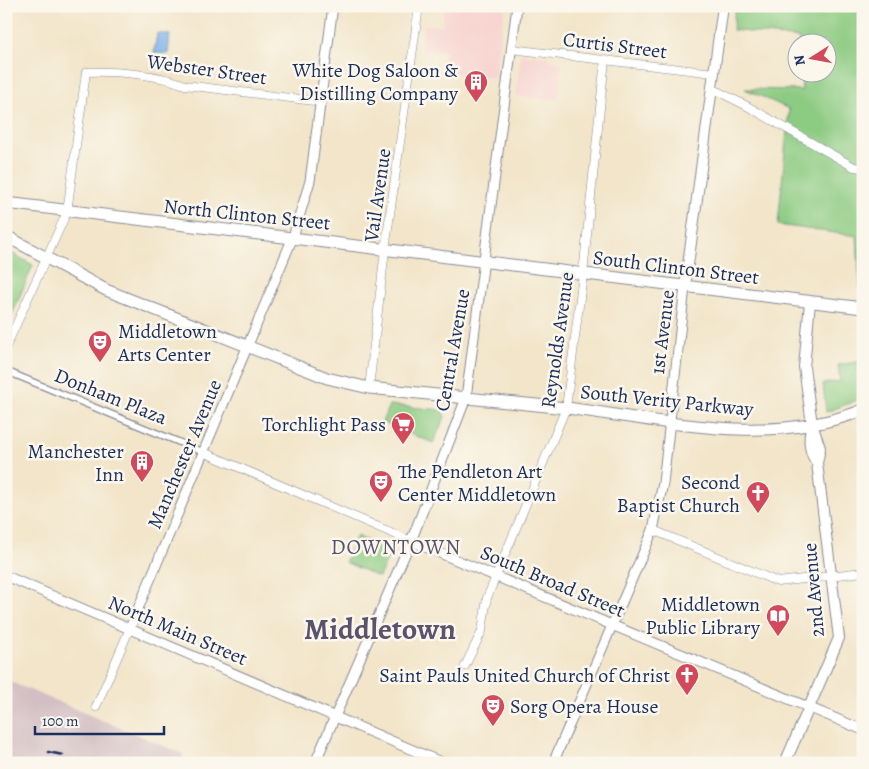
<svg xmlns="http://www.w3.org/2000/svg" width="869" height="769" viewBox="0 0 869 769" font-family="Alegreya,serif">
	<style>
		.built { fill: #f7d0cd }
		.industrial { fill: #d2bec3 }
		.green { fill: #8ccb82; stroke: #547d70 }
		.water { fill: #77b0e7; stroke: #4970a2 }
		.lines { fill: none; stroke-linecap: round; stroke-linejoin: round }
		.pedestrian-casing { stroke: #868a94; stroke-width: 8 }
		.minor-casing { stroke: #868a94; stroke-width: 9 }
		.tertiary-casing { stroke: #868a94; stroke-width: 11 }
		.secondary-casing { stroke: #868a94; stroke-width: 12 }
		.primary-casing { stroke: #868a94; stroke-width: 13 }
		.pedestrian { stroke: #fff; stroke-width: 5.5 }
		.minor { stroke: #fff; stroke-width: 8 }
		.tertiary { stroke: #fff; stroke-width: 9 }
		.secondary { stroke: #fff; stroke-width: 10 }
		.primary { stroke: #fff; stroke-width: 11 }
		.rail { stroke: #1b2f5e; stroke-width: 2.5 }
		.labels { text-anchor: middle; stroke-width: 5; stroke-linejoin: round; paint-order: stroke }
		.street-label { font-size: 20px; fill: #1b2f5e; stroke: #fbf7ec }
		.poi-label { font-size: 20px; fill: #1b2f5e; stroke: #fbf7ec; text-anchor: end }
		.neighbourhood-label { font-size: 21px; letter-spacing: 1px; fill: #59536d; stroke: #fbf7ec }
		.town-label { font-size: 30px; font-weight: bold; fill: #59536d; stroke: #fbf7ec }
	</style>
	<rect width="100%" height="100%" fill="#fbf7ec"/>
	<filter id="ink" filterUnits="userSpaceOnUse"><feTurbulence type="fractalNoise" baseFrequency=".02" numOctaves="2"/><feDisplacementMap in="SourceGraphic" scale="10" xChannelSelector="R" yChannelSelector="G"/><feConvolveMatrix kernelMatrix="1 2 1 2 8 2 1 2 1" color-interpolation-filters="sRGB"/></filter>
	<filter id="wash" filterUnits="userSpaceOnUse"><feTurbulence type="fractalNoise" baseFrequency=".0096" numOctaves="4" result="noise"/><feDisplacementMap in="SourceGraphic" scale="20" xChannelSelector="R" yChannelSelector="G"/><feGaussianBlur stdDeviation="1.12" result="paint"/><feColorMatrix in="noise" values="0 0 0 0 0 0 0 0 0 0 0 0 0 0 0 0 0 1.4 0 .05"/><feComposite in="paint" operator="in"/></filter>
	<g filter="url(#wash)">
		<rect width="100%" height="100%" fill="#f2e5c9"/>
		<g class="built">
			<polygon points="444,6 505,6 494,78 442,71 445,51 422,49 424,25 442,26"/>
			<polygon points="521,54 547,56 549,60 562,63 558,98 552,100 516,96"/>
		</g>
		<polygon class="industrial" points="6,680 183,754 181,763 6,763"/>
		<g class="green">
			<polygon points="735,6 863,6 863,336 857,236 778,225 789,109 745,89 802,90 801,73 826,72 826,42 799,42 798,38 733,30"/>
			<polygon points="6,250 33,265 10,319 6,320"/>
			<polygon points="863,361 863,398 826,412 823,384 840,381 838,365"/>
			<polygon points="389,405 442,410 445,417 433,443 382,422"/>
			<polygon points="357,536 391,552 379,577 345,562"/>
		</g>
		<polygon class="water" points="157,33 170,35 168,54 154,53"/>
	</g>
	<g filter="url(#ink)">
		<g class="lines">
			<g class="pedestrian-casing">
				<polyline id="pedestrian" points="6,371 203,452"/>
			</g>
			<g class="minor-casing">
				<g id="minor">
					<polyline points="511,49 714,73"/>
					<polyline points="713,89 747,106 854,167 863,168"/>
					<path d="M6,347L67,212L86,72C115,71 158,74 185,85L322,102"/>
					<polyline points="369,388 385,250 419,6"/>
					<polyline points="203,452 411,541"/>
					<polyline points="653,530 778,582 863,572"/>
					<polyline points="465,666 482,631 487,598 566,408 583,274 605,59"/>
					<polyline points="96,707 130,628"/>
				</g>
			</g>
			<g class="tertiary-casing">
				<g id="tertiary">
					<polyline points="411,541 863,730"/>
					<polyline points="6,576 443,763"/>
					<polyline points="130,628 293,237 310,181 333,6"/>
					<polyline points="315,763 415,531 466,398 517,6"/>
					<polyline points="553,763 653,530 663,483 685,287"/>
				</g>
			</g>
			<g class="secondary-casing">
				<g id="secondary">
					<polyline points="685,287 723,6"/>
					<path d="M812,424C808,438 808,451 817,463"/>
					<polyline points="785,763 839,638 817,463 820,448 812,424 804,367 810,302"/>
				</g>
			</g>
			<g class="primary-casing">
				<g id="primary">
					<polyline points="6,203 863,308"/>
					<path d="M6,236L106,290L327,378L369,388C435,395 501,401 566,408C663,420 769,448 863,410"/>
				</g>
			</g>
			<use href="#pedestrian" class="pedestrian"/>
			<use href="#minor" class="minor"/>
			<use href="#tertiary" class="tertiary"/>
			<use href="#secondary" class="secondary"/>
			<use href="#primary" class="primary"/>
			<polyline class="rail" points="48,752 63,755"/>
		</g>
	</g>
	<defs>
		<g id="building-pin" transform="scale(1.25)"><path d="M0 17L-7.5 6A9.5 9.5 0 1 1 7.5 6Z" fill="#d1495b" stroke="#fbf7ec"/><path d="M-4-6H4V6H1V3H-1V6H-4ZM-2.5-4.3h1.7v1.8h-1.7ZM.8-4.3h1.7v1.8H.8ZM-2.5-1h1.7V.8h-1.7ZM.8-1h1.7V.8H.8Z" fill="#fff"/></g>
		<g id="theatre-pin" transform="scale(1.25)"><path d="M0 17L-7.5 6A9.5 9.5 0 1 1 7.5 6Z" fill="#d1495b" stroke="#fbf7ec"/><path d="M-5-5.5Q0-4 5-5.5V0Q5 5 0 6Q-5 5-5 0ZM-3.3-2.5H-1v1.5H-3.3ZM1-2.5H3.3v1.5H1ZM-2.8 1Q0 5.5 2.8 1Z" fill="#fff"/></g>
		<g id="supermarket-pin" transform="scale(1.25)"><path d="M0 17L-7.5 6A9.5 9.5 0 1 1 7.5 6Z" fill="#d1495b" stroke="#fbf7ec"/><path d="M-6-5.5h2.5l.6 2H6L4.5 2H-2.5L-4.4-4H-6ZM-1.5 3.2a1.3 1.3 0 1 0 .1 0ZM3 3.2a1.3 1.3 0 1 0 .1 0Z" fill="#fff"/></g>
		<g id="church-pin" transform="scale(1.25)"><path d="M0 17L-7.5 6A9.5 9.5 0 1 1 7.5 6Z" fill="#d1495b" stroke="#fbf7ec"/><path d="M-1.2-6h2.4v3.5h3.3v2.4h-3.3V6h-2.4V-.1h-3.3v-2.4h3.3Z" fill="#fff"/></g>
		<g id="library-pin" transform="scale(1.25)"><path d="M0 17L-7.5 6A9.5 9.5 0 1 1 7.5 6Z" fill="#d1495b" stroke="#fbf7ec"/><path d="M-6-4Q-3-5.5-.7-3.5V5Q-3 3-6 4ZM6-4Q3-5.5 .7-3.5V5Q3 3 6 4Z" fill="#fff"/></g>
	</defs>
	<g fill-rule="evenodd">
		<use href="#building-pin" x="476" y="82"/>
		<use href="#theatre-pin" x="100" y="342"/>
		<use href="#supermarket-pin" x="403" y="424"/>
		<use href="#building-pin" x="142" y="462"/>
		<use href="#theatre-pin" x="381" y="482"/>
		<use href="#church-pin" x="758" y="493"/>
		<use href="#library-pin" x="778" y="616"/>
		<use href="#church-pin" x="687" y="675"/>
		<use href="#theatre-pin" x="493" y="706"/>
	</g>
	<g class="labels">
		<g class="street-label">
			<text transform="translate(615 45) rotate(7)" y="7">Curtis Street</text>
			<text transform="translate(207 69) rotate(8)" y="7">Webster Street</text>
			<text transform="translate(377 195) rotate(-82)" y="7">Vail Avenue</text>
			<text transform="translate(247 214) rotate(6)" y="7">North Clinton Street</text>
			<text transform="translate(676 267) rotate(7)" y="7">South Clinton Street</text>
			<text transform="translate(662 332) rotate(-83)" y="7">1st Avenue</text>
			<text transform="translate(557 340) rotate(-82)" y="7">Reynolds Avenue</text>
			<text transform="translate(452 350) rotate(-80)" y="7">Central Avenue</text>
			<text transform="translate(111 396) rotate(22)" y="7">Donham Plaza</text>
			<text transform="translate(667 400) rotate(6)" y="7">South Verity Parkway</text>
			<text transform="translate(184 454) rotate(-67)" y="7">Manchester Avenue</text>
			<text transform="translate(553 581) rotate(23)" y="7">South Broad Street</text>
			<text transform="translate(813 590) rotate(-95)" y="7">2nd Avenue</text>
			<text transform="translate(178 630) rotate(23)" y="7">North Main Street</text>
		</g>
		<g class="poi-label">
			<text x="458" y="77">White Dog Saloon &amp;<tspan x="458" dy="23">Distilling Company</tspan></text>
			<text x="118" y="338" text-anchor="start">Middletown<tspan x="118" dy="23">Arts Center</tspan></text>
			<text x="386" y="431">Torchlight Pass</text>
			<text x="124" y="458">Manchester<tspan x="124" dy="23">Inn</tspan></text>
			<text x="398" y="478" text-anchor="start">The Pendleton Art<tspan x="398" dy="23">Center Middletown</tspan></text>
			<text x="740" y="489">Second<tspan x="740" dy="23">Baptist Church</tspan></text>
			<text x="760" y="611">Middletown<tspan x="760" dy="23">Public Library</tspan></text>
			<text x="670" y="682">Saint Pauls United Church of Christ</text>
			<text x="510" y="713" text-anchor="start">Sorg Opera House</text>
		</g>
		<g class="neighbourhood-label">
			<text x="396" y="554">DOWNTOWN</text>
		</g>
		<g class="town-label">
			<text x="380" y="639">Middletown</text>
		</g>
	</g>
	<rect width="869" height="769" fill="none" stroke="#fbf7ec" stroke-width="25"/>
	<g transform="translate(812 58) rotate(259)"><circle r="24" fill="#fbf7ec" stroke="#a1a7b3"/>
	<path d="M0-4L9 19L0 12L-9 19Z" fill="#d1495b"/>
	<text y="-8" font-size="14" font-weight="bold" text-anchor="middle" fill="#1b2f5e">N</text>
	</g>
	<path d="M35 726v8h129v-8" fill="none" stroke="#1b2f5e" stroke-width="2.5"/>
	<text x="42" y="726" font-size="15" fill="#1b2f5e" stroke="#fbf7ec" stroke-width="4" paint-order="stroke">100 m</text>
</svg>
